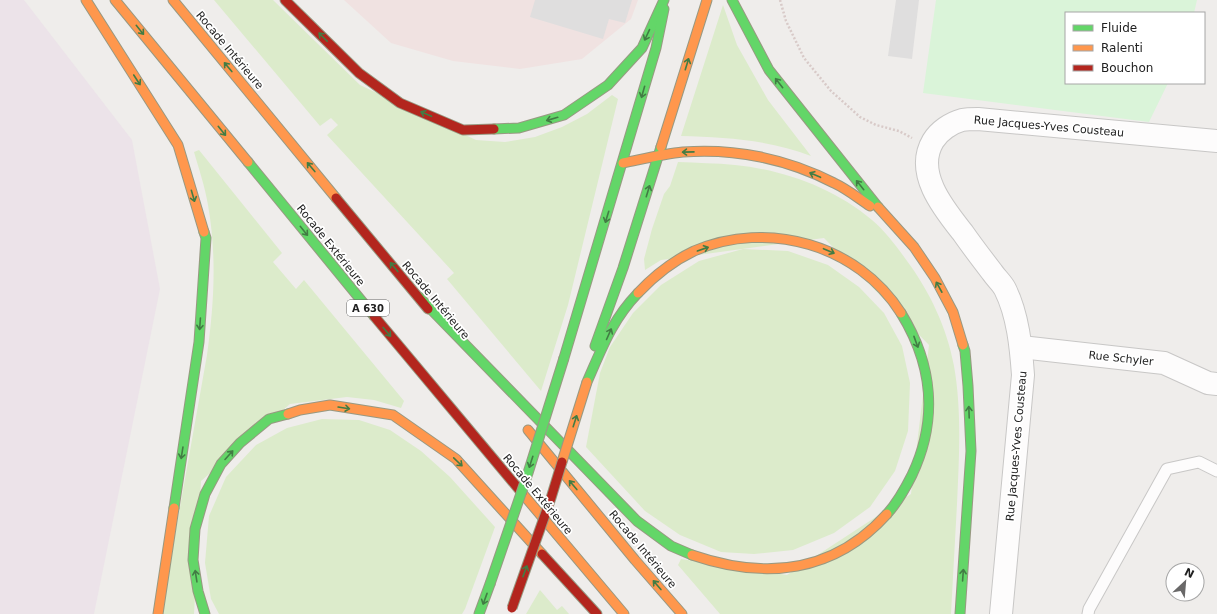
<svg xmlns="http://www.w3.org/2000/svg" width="1217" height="614" viewBox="0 0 1217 614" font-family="'DejaVu Sans',sans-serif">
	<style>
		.commercial { fill: #f0e2e1 }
		.industrial { fill: #ece3e9 }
		.grass { fill: #dcebcb }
		.park { fill: #daf4d9 }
		.parking { fill: #dfdede }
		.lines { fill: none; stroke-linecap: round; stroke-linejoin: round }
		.lane-casing { stroke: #c8c7c6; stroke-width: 13 }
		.street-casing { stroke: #c8c7c6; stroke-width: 24 }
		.fast-casing { stroke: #989982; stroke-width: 11 }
		.slow-casing { stroke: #989982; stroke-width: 11 }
		.jam-casing { stroke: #989982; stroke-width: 11 }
		.path { stroke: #d8cac8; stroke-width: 2.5; stroke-dasharray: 2 2; stroke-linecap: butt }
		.lane { stroke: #fdfcfc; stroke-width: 11 }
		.street { stroke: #fdfcfc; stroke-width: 22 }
		.fast { stroke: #63d668; stroke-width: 9 }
		.slow { stroke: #ff974d; stroke-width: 9 }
		.jam { stroke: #b3261e; stroke-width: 9 }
		.fast-bridge-casing { stroke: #989982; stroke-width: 11; stroke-linecap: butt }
		.slow-bridge-casing { stroke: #989982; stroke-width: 11; stroke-linecap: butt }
		.jam-bridge-casing { stroke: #989982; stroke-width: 11; stroke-linecap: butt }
		.fast-bridge { stroke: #63d668; stroke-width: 9 }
		.slow-bridge { stroke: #ff974d; stroke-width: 9 }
		.jam-bridge { stroke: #b3261e; stroke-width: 9 }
		.oneway { stroke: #427c44 }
		.labels { text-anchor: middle; stroke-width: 3.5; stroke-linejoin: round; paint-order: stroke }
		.shield { fill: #fff; stroke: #646464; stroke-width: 1 }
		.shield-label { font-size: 10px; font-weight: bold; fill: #212121 }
		.street-label { font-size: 11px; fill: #212121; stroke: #fff }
	</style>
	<rect width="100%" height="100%" fill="#efedeb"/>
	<polygon class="commercial" points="344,0 638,0 631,19 582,59 520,69 453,61 391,43"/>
	<polygon class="industrial" points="0,0 24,0 132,140 160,289 94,614 0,614"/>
	<g class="grass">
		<polygon points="214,0 273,0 360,85 476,140 505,142 535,137 562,127 587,114 612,95 618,99 568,305 541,391 447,279 454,273 327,135 338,125 331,118 320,126"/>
		<path d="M723,5L737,45L768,100L811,156C770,140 725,137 681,136Z"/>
		<path d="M199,150L282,253L273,262L296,289L304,280L404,401L401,408L374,400L347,397L290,404L201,481L194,614H161L207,355C214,304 217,257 208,205C205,187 199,169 194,152Z"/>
		<path d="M678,162C697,163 716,163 735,165C784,170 834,188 872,220C886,232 897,247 907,261C930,292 947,328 954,366C962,411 959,459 957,504C955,541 953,577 951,614H720L678,565L681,559L787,575L911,494L929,345L824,238L661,260L645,270L644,259L652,229L664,194L670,186Z"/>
		<polygon points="743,249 788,251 828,265 859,287 884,313 902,346 910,383 908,431 895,471 870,507 834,533 793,550 754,554 721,552 680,535 645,511 586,447 600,373 610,347 633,313 661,285 699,261"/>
		<polygon points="322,419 359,420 390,430 421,451 450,477 495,527 465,609 462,614 219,614 211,599 205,563 209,516 226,477 256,445 287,428"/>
		<polygon points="540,590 557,610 562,606 569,614 526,614"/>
	</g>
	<polygon class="park" points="936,0 1197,0 1194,13 1066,13 1066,83 1168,83 1149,122 923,93"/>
	<g class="parking">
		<polygon points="535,0 632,0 625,23 609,19 603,39 530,17"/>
		<polygon points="896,0 919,0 912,59 888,56"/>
	</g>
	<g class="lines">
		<g class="lane-casing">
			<polyline id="lane" points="1088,614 1089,609 1167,469 1199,462 1217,471"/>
		</g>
		<g class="street-casing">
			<g id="street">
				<polyline points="1021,347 1164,363 1208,383 1217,384"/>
				<path d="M1001,614L1023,375C1021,347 1018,315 1005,289C1002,283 996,278 992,272C982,259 972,246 963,233C944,209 914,173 933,141C939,131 951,123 962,120C967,119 973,119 978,119L1217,141"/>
			</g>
		</g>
		<g class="fast-casing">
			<g id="fast">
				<polyline points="732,0 769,70 878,207"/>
				<polyline points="494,129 519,128 564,115 608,85 642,48 664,0"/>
				<polyline points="248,162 374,316"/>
				<polyline points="419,297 637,521 671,546 692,555"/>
				<polyline points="595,346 623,268 661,147"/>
				<polyline points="564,358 656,48 664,9"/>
				<path d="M587,382C602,348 612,320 638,293"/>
				<polyline points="174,508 199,342 206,238 204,232"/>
				<path d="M887,514C898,502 905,489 912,475C938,420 933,365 901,313"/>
				<polyline points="205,614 198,591 193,560 195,529 205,494 221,464 240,443 269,419 288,414"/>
				<polyline points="479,614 490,584"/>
				<polyline points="960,614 971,451 968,386 965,351 963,345"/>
			</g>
		</g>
		<g class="slow-casing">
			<g id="slow">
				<polyline points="86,0 178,145 204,232"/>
				<polyline points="115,0 248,162"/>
				<polyline points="173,0 336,198"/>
				<polyline points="661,147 707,0"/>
				<path d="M623,163C643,159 663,154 683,152C735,148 788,159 834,183C847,189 858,198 870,206"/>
				<polyline points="878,207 914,247 935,278 953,312 963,345"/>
				<path d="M638,293C654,276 673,261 694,251C768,219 858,245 901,313"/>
				<polyline points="288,414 300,410 330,405 393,415 456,459 542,554"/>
				<polyline points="528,430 635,560 682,614"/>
				<polyline points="522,493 624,614"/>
				<path d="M692,555C765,580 834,573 887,514"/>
				<polyline points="158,614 174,508"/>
			</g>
		</g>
		<g class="jam-casing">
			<g id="jam">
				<polyline points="285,0 359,73 400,103 463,130 494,129"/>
				<polyline points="336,198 428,309"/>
				<polyline points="374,316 522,493"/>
				<polyline points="542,554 597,614"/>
			</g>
		</g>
		<polyline class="path" points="780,0 786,21 804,58 831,91 860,117 876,125 899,131 912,138"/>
		<use href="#lane" class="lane"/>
		<use href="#street" class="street"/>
		<use href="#fast" class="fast"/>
		<use href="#slow" class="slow"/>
		<use href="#jam" class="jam"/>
		<g class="fast-bridge-casing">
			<polyline id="fast-bridge" points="490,584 528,473 564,358"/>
		</g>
		<g class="slow-bridge-casing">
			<polyline id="slow-bridge" points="562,462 587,382"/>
		</g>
		<g class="jam-bridge-casing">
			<polyline id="jam-bridge" points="512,608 551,498 562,462"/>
		</g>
		<use href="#fast-bridge" class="fast-bridge"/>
		<use href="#slow-bridge" class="slow-bridge"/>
		<use href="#jam-bridge" class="jam-bridge"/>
	</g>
	<defs><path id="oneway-shaft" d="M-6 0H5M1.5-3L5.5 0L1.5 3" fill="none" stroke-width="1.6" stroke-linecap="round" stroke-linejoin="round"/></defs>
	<g class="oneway">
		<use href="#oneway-shaft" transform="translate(140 30) rotate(51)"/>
		<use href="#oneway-shaft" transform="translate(647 35) rotate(115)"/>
		<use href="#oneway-shaft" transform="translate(323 37) rotate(-135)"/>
		<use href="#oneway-shaft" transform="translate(687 64) rotate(-73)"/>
		<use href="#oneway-shaft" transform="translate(228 67) rotate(-130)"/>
		<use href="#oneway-shaft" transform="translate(137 80) rotate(57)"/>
		<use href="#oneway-shaft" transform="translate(779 83) rotate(-128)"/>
		<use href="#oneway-shaft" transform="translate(643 92) rotate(106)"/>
		<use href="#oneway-shaft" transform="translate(426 114) rotate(-157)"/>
		<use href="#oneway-shaft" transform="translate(552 119) rotate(164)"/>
		<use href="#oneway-shaft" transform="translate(222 131) rotate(51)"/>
		<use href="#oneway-shaft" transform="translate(688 152) rotate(179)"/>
		<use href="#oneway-shaft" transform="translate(311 167) rotate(-130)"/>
		<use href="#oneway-shaft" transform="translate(815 175) rotate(-157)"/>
		<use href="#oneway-shaft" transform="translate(860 185) rotate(-129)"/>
		<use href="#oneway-shaft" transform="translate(648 191) rotate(-73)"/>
		<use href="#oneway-shaft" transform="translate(193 196) rotate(74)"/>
		<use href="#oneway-shaft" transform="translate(607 217) rotate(107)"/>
		<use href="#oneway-shaft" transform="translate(304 231) rotate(51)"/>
		<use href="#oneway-shaft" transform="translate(703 249) rotate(-19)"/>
		<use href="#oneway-shaft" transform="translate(829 251) rotate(23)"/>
		<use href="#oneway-shaft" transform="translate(394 267) rotate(-130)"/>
		<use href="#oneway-shaft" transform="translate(939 287) rotate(-119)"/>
		<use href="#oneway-shaft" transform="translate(200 324) rotate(94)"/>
		<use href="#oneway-shaft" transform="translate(387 332) rotate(50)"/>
		<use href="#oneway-shaft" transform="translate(609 334) rotate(-66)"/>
		<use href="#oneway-shaft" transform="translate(916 342) rotate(70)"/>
		<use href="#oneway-shaft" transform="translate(344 408) rotate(9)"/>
		<use href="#oneway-shaft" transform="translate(969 412) rotate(-92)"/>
		<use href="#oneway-shaft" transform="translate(575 421) rotate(-72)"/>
		<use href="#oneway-shaft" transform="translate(182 453) rotate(99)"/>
		<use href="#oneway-shaft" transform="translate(229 455) rotate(-48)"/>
		<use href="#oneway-shaft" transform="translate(458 462) rotate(44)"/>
		<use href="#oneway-shaft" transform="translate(531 462) rotate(108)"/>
		<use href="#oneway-shaft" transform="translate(573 485) rotate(-130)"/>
		<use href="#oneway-shaft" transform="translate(525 571) rotate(-70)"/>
		<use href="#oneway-shaft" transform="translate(963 575) rotate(-86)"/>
		<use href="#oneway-shaft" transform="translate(196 576) rotate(-99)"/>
		<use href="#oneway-shaft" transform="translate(657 585) rotate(-131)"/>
		<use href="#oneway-shaft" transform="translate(485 599) rotate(110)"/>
	</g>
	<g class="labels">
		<rect class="shield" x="347" y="300" width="42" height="16" rx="3"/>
		<g class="shield-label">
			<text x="368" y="312">A 630</text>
		</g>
		<g class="street-label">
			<text transform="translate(230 50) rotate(50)" y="4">Rocade Intérieure</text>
			<text transform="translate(1049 126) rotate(5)" y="4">Rue Jacques-Yves Cousteau</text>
			<text transform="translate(331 245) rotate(51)" y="4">Rocade Extérieure</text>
			<text transform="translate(436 300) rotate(50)" y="4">Rocade Intérieure</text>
			<text transform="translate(1121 358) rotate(6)" y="4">Rue Schyler</text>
			<text transform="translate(1016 446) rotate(-85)" y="4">Rue Jacques-Yves Cousteau</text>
			<text transform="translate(538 494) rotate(50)" y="4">Rocade Extérieure</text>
			<text transform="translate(643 549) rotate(50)" y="4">Rocade Intérieure</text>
		</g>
	</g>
	<rect x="1065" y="12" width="140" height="72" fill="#ffffff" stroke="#a6a6a6"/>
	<rect x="1073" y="25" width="20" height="6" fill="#63d668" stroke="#a6a6a6"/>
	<text x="1101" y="32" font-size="12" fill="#212121">Fluide</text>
	<rect x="1073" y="45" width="20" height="6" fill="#ff974d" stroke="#a6a6a6"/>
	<text x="1101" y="52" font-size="12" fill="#212121">Ralenti</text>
	<rect x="1073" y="65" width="20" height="6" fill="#b3261e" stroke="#a6a6a6"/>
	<text x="1101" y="72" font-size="12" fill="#212121">Bouchon</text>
	<g transform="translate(1185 582) rotate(26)"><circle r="19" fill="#ffffff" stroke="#a6a6a6"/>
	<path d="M0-3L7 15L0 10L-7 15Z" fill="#696868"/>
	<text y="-6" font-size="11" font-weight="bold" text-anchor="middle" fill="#212121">N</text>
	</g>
</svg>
